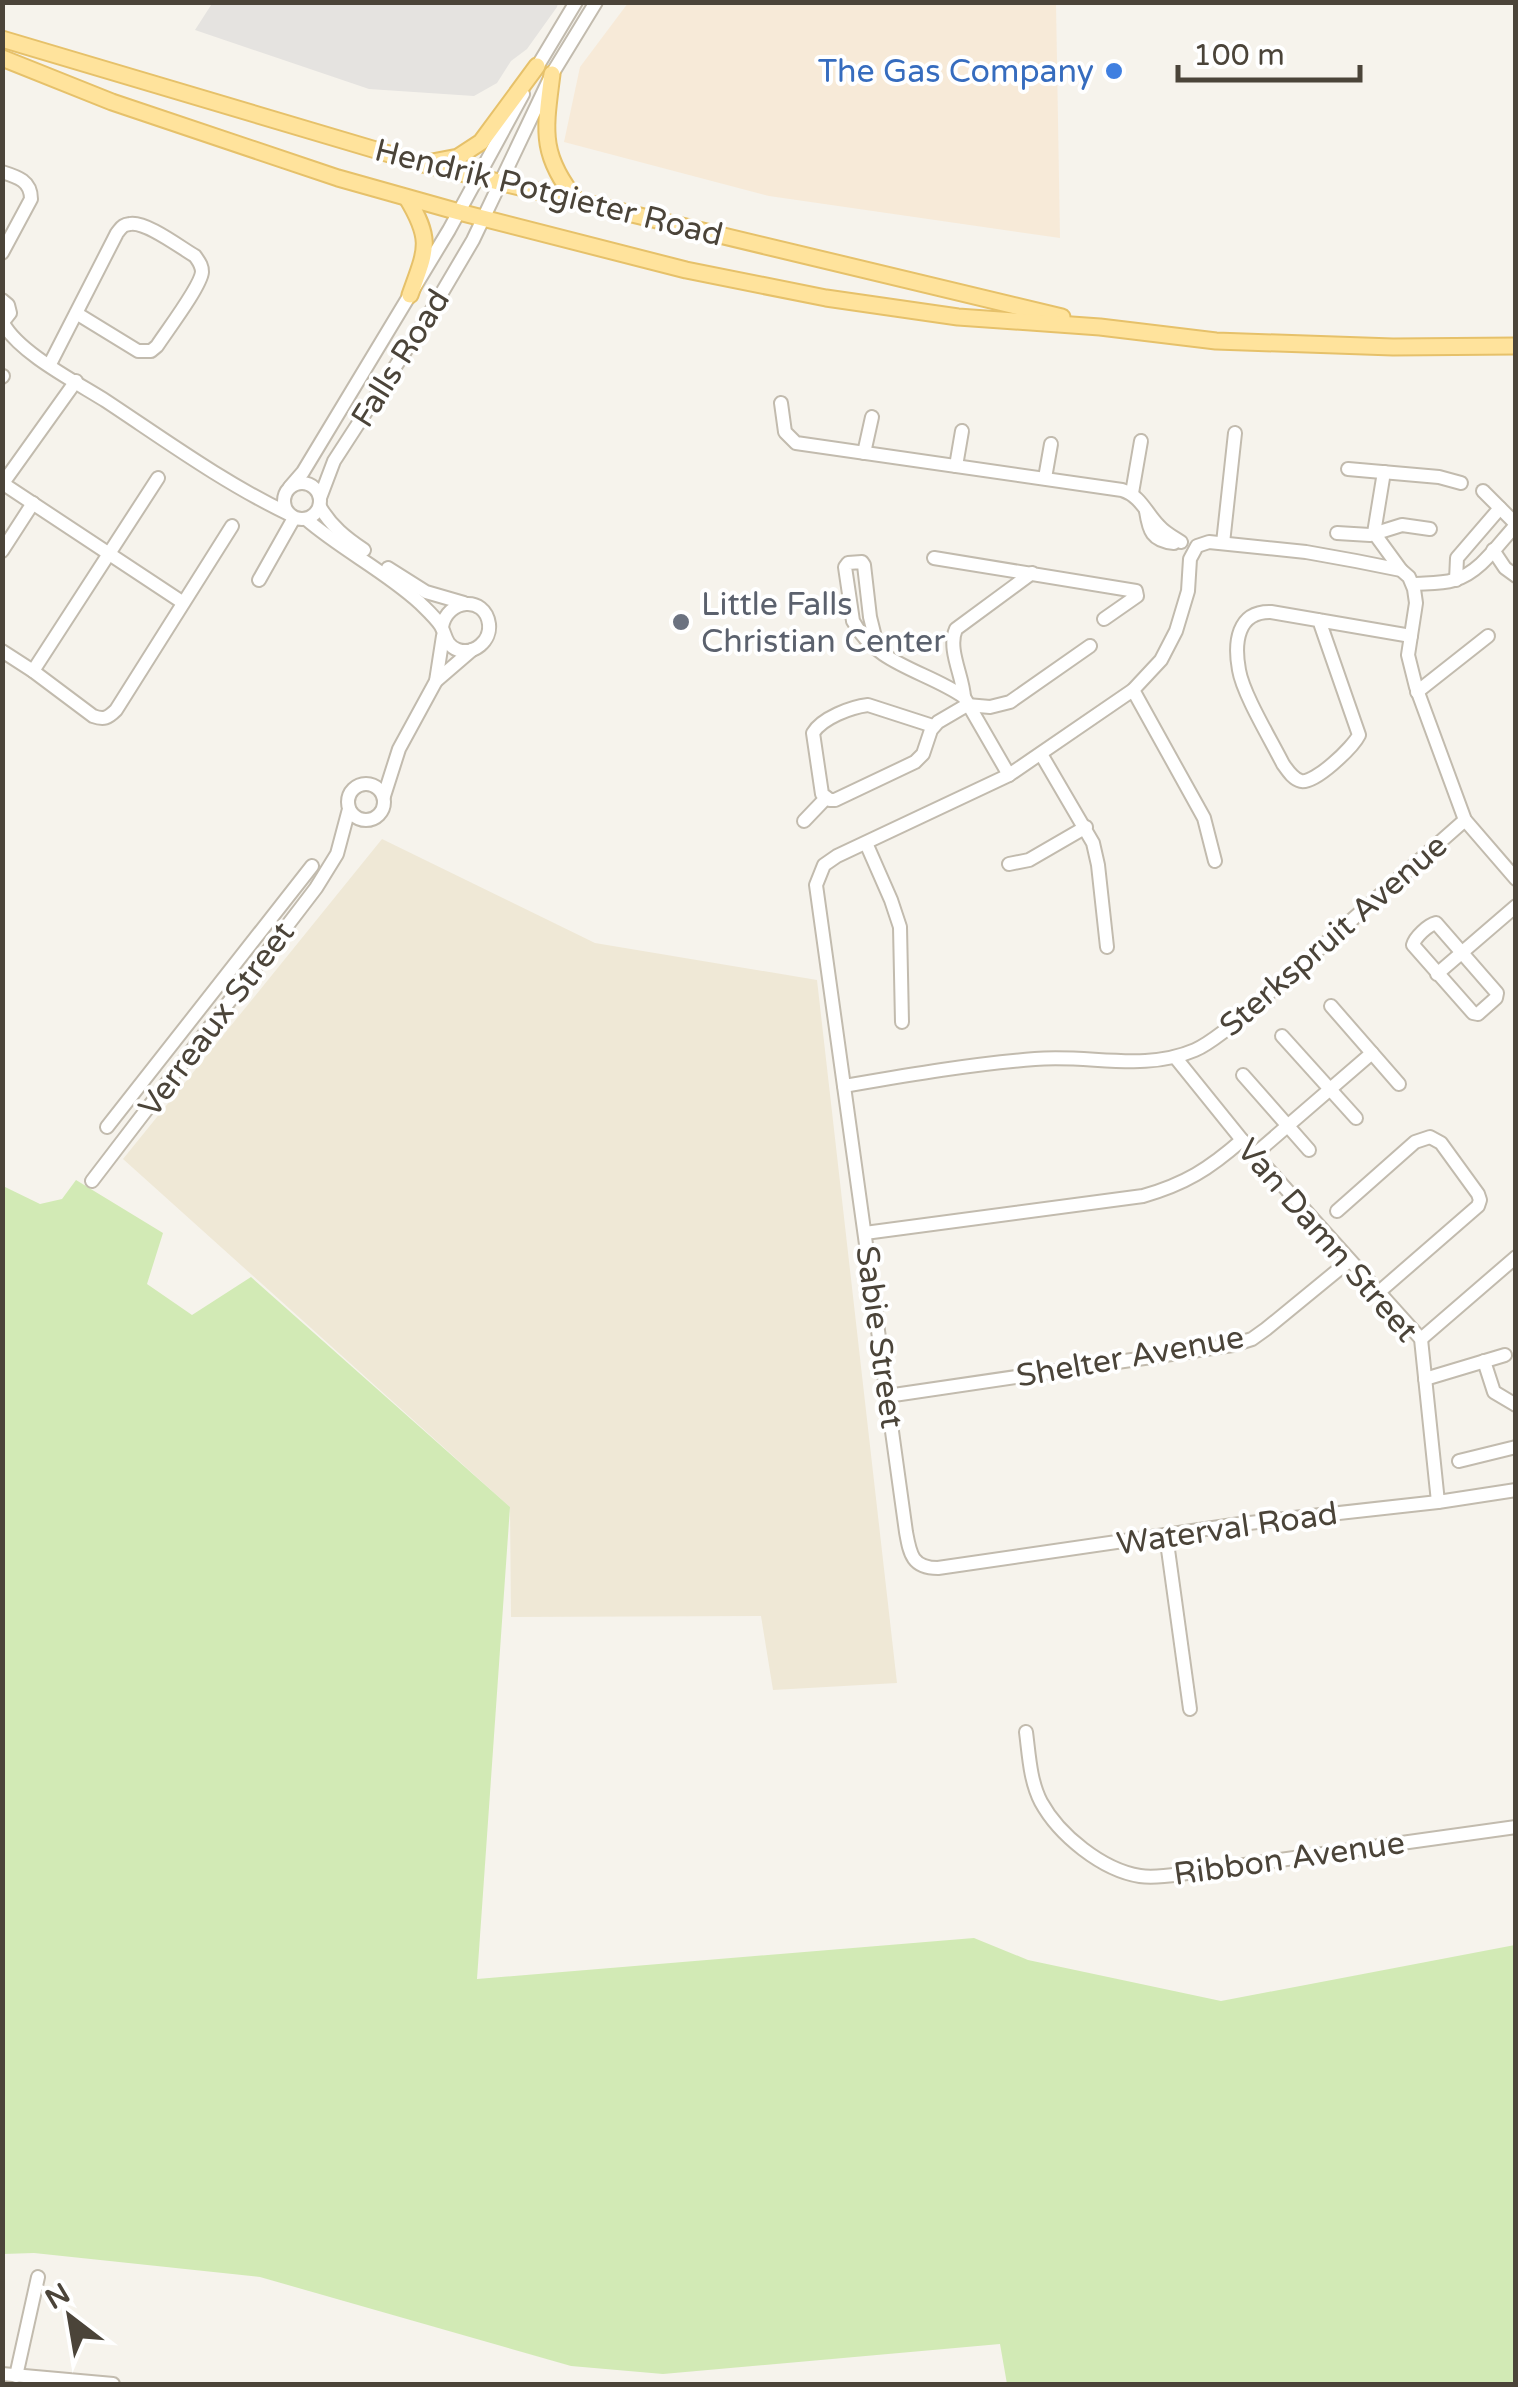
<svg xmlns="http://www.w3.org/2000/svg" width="1518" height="2387" viewBox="0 0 1518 2387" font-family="'Varela Round',sans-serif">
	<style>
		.commercial { fill: #f7ead8 }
		.education { fill: #efe8d6 }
		.green { fill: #d2eab5 }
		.parking { fill: #e5e3e0 }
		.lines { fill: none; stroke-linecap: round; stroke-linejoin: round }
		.minor-casing { stroke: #c2bbae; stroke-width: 16 }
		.major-casing { stroke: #e6c16a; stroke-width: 19 }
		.minor { stroke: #fff; stroke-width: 12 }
		.major { stroke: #ffe39c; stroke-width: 15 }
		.shop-dot { fill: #3f7fe0; stroke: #fff; stroke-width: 4 }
		.worship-dot { fill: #6b7280; stroke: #fff; stroke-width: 4 }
		.labels { text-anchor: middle; stroke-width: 8; stroke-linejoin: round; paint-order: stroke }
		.shop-label { font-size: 32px; fill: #366cbe; stroke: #fff; text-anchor: end }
		.street-label { font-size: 32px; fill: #4b4439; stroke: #fff }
		.worship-label { font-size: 32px; fill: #5b616d; stroke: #fff; text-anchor: start }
	</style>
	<rect width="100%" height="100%" fill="#f6f3ec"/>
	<polygon class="commercial" points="628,3 1056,3 1060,238 769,196 564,142 580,67"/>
	<polygon class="education" points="382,839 595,943 817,980 897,1683 773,1690 761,1616 511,1617 510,1507 123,1159"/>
	<polygon class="green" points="76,1180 163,1233 147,1284 192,1315 251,1277 510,1507 477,1979 974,1938 1028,1960 1221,2001 1515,1945 1515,2384 1007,2384 1000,2344 663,2374 571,2366 260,2277 34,2253 3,2254 3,1186 40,1204 62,1199"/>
	<polygon class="parking" points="213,2 510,3 558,3 557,7 527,49 511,61 497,83 474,96 369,89 195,30"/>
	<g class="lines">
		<g class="minor-casing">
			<g id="minor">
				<polyline points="534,72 576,2"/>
				<path d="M2,172C18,177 31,181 31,199L2,253"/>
				<polyline points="2,300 8,305 10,313 2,323"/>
				<path d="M3,323C19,353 76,382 106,401C165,440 224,483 289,514"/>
				<path d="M50,364L117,233C122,227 122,225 130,224C146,221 181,248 195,256C199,262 202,265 202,272C201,286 166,332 157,346L151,351H138L76,313"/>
				<polyline points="2,377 3,376"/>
				<path d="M781,403L785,432L796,443L1122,490C1141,496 1146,513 1159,526C1165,533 1173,537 1181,542"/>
				<polyline points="864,453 872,417"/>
				<polyline points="956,466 962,431"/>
				<polyline points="1348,469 1439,477 1461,483"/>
				<polyline points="1384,472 1374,533 1401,570"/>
				<polyline points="1045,478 1051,444"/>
				<circle cx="302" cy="501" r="18"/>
				<polyline points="2,483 182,602"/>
				<polyline points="3,483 76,381"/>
				<polyline points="290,487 303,472 449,230 523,94"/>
				<polyline points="1483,491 1516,524"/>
				<polyline points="1132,493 1141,441"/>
				<polyline points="320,498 334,461 430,313 473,240 552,74 596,2"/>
				<path d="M320,507C331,526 346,538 364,550"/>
				<path d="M1146,511C1149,531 1152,541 1174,543"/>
				<path d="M306,519C342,550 385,571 420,603C426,609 436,618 441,626C446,635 445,645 458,650C474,655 491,641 489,624C485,595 447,599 442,627"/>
				<polyline points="1337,533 1370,535 1402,525 1430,529"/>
				<polyline points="1223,543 1235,433"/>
				<polyline points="1493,550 1505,568 1516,576"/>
				<polyline points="2,551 33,503"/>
				<polyline points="934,558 1136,591 1137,596 1104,619"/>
				<polyline points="388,568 426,592 464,603"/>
				<polyline points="259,580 294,518"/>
				<polyline points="1456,580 1457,558 1500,508"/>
				<path d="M1413,584C1426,583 1441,584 1454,580C1480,573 1499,543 1516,525"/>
				<path d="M1319,620L1359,735C1353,747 1315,784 1301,781C1293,779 1288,771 1283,764C1271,740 1243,694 1239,670C1234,643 1237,611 1271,612L1411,636"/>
				<path d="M878,649L870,617L864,565L862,562L848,563L845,567L853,621C876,665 927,671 964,697L1009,775"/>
				<path d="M2,651L33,671L93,716C104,720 108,718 116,710L232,526"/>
				<polyline points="33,671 158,478"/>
				<polyline points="436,681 472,650"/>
				<polyline points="1133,690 1204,818 1215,861"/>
				<polyline points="1417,692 1488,636"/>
				<path d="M964,697C963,676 947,649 956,629L1032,573"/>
				<path d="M933,726L868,705C851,707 822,718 813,733L822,794L830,800H835L915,762L923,754L931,730L938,722L967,705L990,707L1010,702L1090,646"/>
				<polyline points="1041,754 1093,843 1098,865 1107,947"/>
				<circle cx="366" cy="802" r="18"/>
				<polyline points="384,796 399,749 436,681 443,636"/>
				<polyline points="804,821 826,798"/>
				<polyline points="866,843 891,900 900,927 902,1022"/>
				<polyline points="1009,864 1029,860 1086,827"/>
				<path d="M1516,879L1465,820L1416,687L1408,655L1416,603L1414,589L1409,577L1401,570L1356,561L1306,552L1209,542L1197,546L1190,559L1188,591L1176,631L1161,660L1133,690L1009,775L837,856L824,865L816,885L906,1532C910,1554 912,1568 938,1568L1240,1524L1438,1502L1516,1490"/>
				<path d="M1436,923L1497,993L1496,998L1478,1014L1473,1013L1413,945C1415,937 1428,925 1436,923Z"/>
				<polyline points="1437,974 1516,906"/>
				<polyline points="1331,1006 1399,1084"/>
				<polyline points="1282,1036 1356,1118"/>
				<polyline points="1175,1057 1242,1140 1421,1339 1438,1502"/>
				<polyline points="1243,1075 1309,1150"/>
				<path d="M844,1086C908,1075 971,1064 1035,1059C1089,1054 1144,1072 1195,1050C1209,1044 1221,1033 1234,1024L1465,820"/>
				<polyline points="107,1127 312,866"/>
				<polyline points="1255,1154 1372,1053"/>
				<polyline points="92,1181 316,888 337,854 349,809"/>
				<polyline points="1337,1211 1415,1142 1430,1137 1441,1143 1478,1194 1480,1200 1478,1206 1379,1292"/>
				<path d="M865,1233L1143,1196C1185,1184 1209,1169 1242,1140"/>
				<polyline points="1421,1339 1516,1257"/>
				<polyline points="1484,1361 1494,1392 1516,1405"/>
				<polyline points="1425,1379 1505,1355"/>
				<polyline points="887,1396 1233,1345 1252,1339 1266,1329 1349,1261"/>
				<polyline points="1459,1461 1516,1447"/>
				<polyline points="1166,1535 1190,1709"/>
				<path d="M1026,1732C1029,1755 1030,1781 1041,1802C1059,1835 1102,1870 1140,1876C1153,1878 1167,1876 1180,1874L1516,1827"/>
				<polyline points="2,2374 113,2384"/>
				<polyline points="16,2376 38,2277"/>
			</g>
		</g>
		<g class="major-casing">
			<g id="major">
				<polyline points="2,39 423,164 1062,317"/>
				<polyline points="2,58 112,102 338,178 459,212 686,270 826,298 958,317 1100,327 1216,341 1393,347 1516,346"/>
				<path d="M552,74C545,130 539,154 577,201"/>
				<polyline points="427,163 458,157 481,142 537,66"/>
				<path d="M407,198C433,241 426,250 410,295"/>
			</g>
		</g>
		<use href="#minor" class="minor"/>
		<use href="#major" class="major"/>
	</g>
	<circle class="shop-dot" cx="1114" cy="71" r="10"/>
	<circle class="worship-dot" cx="681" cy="622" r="10"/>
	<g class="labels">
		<g class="shop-label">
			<text x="1094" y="82">The Gas Company</text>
		</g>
		<g class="street-label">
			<text transform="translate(549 192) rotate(14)" y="11">Hendrik Potgieter Road</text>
			<text transform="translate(400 358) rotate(-58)" y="11">Falls Road</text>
			<text transform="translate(1333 935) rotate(-41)" y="11">Sterkspruit Avenue</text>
			<text transform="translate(216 1019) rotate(-53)" y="11">Verreaux Street</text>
			<text transform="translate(1328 1240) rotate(49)" y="11">Van Damn Street</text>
			<text transform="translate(880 1337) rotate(82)" y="11">Sabie Street</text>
			<text transform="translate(1130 1356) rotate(-10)" y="11">Shelter Avenue</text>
			<text transform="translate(1227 1528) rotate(-8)" y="11">Waterval Road</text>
			<text transform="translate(1289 1858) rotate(-8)" y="11">Ribbon Avenue</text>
		</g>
		<g class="worship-label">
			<text x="701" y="615">Little Falls<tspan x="701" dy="37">Christian Center</tspan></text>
		</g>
	</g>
	<rect width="1518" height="2387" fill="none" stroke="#4b4439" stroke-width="10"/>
	<g transform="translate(70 2317) rotate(329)" stroke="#ffffff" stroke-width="8" paint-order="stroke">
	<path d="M0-8L18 38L0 25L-18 38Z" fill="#4b4439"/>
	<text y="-15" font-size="28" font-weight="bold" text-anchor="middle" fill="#4b4439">N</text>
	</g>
	<path d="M1178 65v15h182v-15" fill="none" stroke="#4b4439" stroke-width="5"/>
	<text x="1193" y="65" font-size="30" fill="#4b4439" stroke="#ffffff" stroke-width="8" paint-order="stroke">100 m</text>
</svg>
